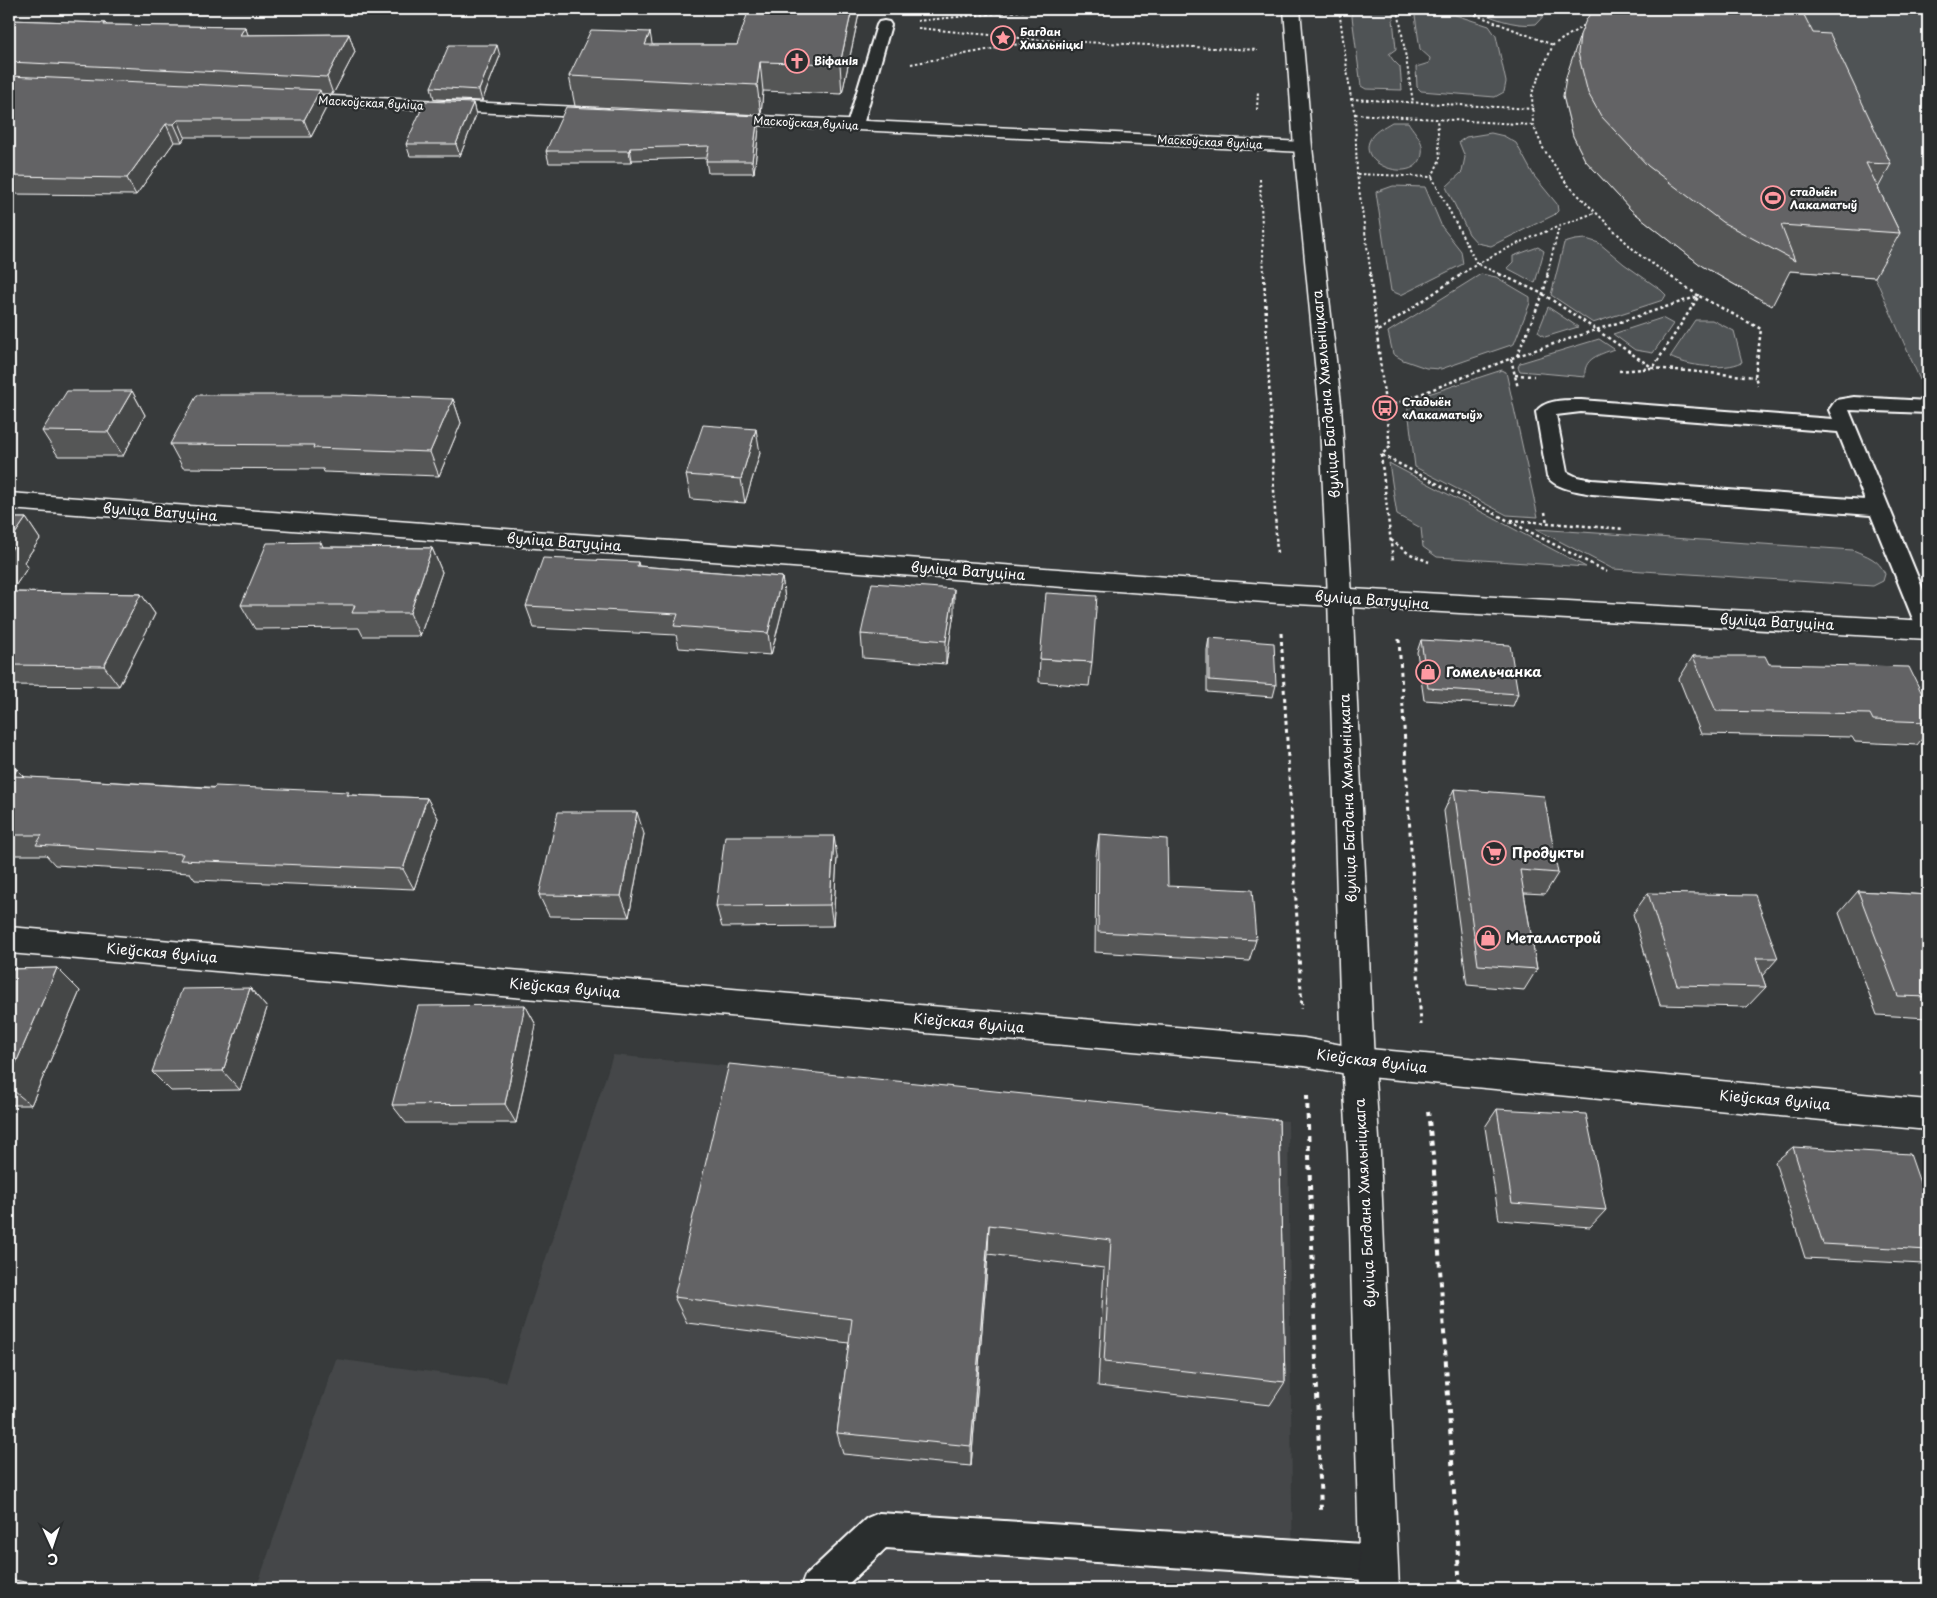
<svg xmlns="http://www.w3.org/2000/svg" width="1937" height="1598" viewBox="0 0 1937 1598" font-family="'Playpen Sans',sans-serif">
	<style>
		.built { fill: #444748 }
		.green { fill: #505354; stroke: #a8a9aa }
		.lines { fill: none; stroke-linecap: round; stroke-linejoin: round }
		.lane-casing { stroke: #fff; stroke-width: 4 }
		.street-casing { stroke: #fff; stroke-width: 3 }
		.secondary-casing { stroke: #fff; stroke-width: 3 }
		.primary-casing { stroke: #fff; stroke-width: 3 }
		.path-far3 { stroke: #fff; stroke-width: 2; stroke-dasharray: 2.5 2.5; stroke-linecap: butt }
		.path-far2 { stroke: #fff; stroke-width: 2.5; stroke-dasharray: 3 3; stroke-linecap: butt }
		.path-far1 { stroke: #fff; stroke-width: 3; stroke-dasharray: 4 4; stroke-linecap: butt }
		.path { stroke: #fff; stroke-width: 4; stroke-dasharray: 5 5; stroke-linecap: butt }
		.lane { fill: #2a2d2e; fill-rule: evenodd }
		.street { fill: #2a2d2e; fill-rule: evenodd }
		.secondary { fill: #2a2d2e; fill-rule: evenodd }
		.primary { fill: #2a2d2e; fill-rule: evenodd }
		.wall { fill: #555657; stroke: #fff }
		.shaded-wall { fill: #454647; stroke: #fff }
		.building { fill: #636465; stroke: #fff }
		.labels { text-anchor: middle; stroke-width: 4.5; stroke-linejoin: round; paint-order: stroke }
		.far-poi-label { font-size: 11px; font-weight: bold; fill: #fff; stroke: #2a2d2e; text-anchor: start }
		.far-street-label { font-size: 11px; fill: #fff; stroke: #2a2d2e }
		.street-label { font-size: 14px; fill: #fff; stroke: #2a2d2e }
		.poi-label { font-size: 14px; font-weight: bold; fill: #fff; stroke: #2a2d2e; text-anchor: start }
	</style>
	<rect width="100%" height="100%" fill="#373a3b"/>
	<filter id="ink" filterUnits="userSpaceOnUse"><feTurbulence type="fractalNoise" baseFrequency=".02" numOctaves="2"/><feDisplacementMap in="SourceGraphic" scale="10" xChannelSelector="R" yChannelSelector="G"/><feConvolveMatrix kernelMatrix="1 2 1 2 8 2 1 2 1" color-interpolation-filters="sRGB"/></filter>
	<g filter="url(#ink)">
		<polygon class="built" points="613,1055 1288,1121 1293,1589 256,1589 336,1359 505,1382"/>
		<g class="green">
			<polygon points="1351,9 1392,9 1396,49 1389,54 1393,60 1400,67 1402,90 1366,89 1361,86"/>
			<polygon points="1414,9 1437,9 1489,26 1496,36 1506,82 1504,92 1495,97 1421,91 1417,87 1416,67 1429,63 1430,58 1420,49"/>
			<path d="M1471,9H1550L1536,24C1513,27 1492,17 1471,9Z"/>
			<polygon points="1712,9 1928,9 1928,398 1875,277 1759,269 1766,289 1740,288 1702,266 1631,210 1585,160 1573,136 1563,96"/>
			<path d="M1392,122H1408C1412,129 1421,138 1422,146C1427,187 1359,169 1369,142C1372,132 1384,127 1392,122Z"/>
			<polygon points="1491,133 1504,136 1516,143 1534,176 1557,204 1558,211 1554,215 1491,246 1477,243 1469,234 1446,187 1462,172 1465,157 1459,142 1466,137"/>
			<polygon points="1393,186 1425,187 1442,227 1461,251 1463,264 1401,295 1391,291 1376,192"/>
			<polygon points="1586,239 1599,243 1624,264 1661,290 1666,295 1663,300 1593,323 1551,295 1564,243 1575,240"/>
			<polygon points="1538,247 1544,251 1535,283 1507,268 1513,262 1513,256"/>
			<polygon points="1481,274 1496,277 1530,297 1530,303 1514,344 1441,369 1426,368 1403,360 1393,354 1388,332"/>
			<polygon points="1548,307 1578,327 1545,337 1538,332"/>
			<polygon points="1662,318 1673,324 1653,353 1635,350 1613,334"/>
			<path d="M1695,320H1712L1734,331L1742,362C1725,371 1686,366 1670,357Z"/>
			<path d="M1599,339L1614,349C1599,355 1583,358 1585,377L1520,371L1518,367L1520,363Z"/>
			<polygon points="1502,370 1506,372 1538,517 1507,515 1415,467 1407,401"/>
			<polygon points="1389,463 1586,567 1437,557 1423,547 1421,528 1397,515"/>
			<path d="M1536,529L1853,550C1867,556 1879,559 1885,574L1883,581L1873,586L1613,569Z"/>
		</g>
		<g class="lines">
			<g class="lane-casing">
				<g id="lane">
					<polygon points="884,21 889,22 891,25 863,125 861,128 849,128 847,125 877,25 879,22"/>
					<path d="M1854,397L1928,401V413L1849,410L1928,602V637L1920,635L1917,629L1871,515L1592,494C1578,491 1555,489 1547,476L1536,412C1544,399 1567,400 1581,400L1833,419L1829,410L1836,400ZM1581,412L1838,432L1865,500L1592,480L1577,477L1567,472L1556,415Z"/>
					<polygon points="879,1513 1379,1545 1391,1551 1397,1563 1391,1575 1379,1581 886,1548 843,1589 800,1589 805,1576 867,1518"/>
				</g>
			</g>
			<g class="street-casing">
				<g id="street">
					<polygon points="9,493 1279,585 1928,621 1928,639 1279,603 9,509"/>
					<polygon points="9,927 1304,1038 1358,1048 1928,1100 1928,1130 1358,1076 1304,1066 9,953"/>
				</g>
			</g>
			<g class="secondary-casing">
				<g id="secondary">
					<polygon points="287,94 602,108 608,109 611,113 608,117 602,118 281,103 278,99 281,95"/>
					<polygon points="722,114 1303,142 1309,143 1312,147 1309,151 1303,152 716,123 713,119 716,115"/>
				</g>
			</g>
			<g class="primary-casing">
				<polygon id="primary" points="1284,9 1300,9 1312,147 1341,404 1352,597 1374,1062 1380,1154 1399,1589 1360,1589 1348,1154 1342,1062 1328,597 1319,404 1294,147"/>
			</g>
			<g class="path-far3">
				<polyline points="1339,9 1351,99 1355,114 1357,174 1371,275"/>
				<polyline points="1398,9 1413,102"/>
				<polyline points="1461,9 1553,45"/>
				<polyline points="917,21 1039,9"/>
				<polyline points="1588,23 1553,45 1532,93 1533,125 1543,148 1567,184 1638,254 1669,275"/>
				<polyline points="918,28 1040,40 1258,50"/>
				<polyline points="911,64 1035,41"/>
				<polyline points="1351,99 1534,109"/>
				<polyline points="1257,110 1258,91"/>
				<polyline points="1355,114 1533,125"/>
				<polyline points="1357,174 1432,177 1477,264 1502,275"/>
				<polyline points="1432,177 1440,159 1437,119"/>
				<polyline points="1260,179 1264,275"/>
				<path d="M1460,275C1500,248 1549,230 1594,213"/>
				<polyline points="1547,275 1559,227"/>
			</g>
			<g class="path-far2">
				<polyline points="1264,274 1277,555"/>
				<polyline points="1370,274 1390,447 1381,455"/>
				<polyline points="1499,274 1543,294 1653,368 1755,377"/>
				<polyline points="1378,331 1462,274"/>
				<polyline points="1517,356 1543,294 1548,274"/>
				<polyline points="1511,359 1518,388"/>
				<polyline points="1619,371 1653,368 1699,296 1761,329 1755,377 1758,385"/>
				<polyline points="1515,375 1534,376"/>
				<polyline points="1371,407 1385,408 1517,356 1699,296 1667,274"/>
				<polyline points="1381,455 1393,561"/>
				<polyline points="1382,455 1607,572"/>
				<polyline points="1545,512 1547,523"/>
				<polyline points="1511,520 1624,529"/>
				<polyline points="1391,540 1408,553 1429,562"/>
			</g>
			<g class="path-far1">
				<polyline points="1281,633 1302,1009"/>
				<polyline points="1399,639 1421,1025"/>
			</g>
			<g class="path">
				<polyline points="1307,1095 1321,1511"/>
				<polyline points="1428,1111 1433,1156 1460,1589"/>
			</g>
			<use href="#lane" class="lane"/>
			<use href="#street" class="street"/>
			<use href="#secondary" class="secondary"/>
			<use href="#primary" class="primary"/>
		</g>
		<g class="wall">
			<polygon points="860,9 842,94 763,91 761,115 575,106 569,76 653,45 737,45"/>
			<polygon points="9,20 105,23 107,25 245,27 248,35 349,34 355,52 333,94 321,94 326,108 311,137 185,137 182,142 174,142 136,195 10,194 9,195"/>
			<polygon points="1813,33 1891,164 1878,188 1900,233 1875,277 1790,271 1772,306 1702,266 1631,210 1585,160 1573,136 1563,96 1566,77 1580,35"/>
			<polygon points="500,56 482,101 434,99 431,87"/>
			<polygon points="473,103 476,115 460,156 410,156 406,144"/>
			<polygon points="759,128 754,173 708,173 706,161 707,158 632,160 631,163 549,163 546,151"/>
			<polygon points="132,391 145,415 123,456 58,456 42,431"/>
			<polygon points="453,399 461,423 439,476 324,472 323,469 183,468 170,444"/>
			<polygon points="760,453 745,503 691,499 686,475"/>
			<polygon points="9,518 26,518 40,539 24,562 28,567 11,592 141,594 155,614 119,686 9,685"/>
			<polygon points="321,542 323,547 432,548 442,572 420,636 363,636 359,628 255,629 241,605"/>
			<polygon points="638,562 639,566 782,577 785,599 771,655 679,648 676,635 534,628 526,606"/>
			<polygon points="954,613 946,664 863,658 861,634"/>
			<polygon points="1209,638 1276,685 1273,697 1207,692 1207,650"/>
			<polygon points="1421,640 1518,694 1513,706 1424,700 1417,652"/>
			<polygon points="1693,656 1769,664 1928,706 1928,731 1917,745 1855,742 1852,737 1701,734 1679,679"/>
			<polygon points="1040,659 1092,662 1089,686 1039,682"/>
			<polygon points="9,769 17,769 25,777 351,795 427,798 438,818 414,889 195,880 190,873 55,865 46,855 9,855"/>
			<polygon points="1454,789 1558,873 1545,894 1524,893 1537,969 1524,990 1467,985 1444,811"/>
			<polygon points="644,834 629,917 549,916 539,895"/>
			<polygon points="1099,834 1168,886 1256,940 1249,961 1095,952 1096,856"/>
			<polygon points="837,857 833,926 722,927 716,906"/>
			<polygon points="1858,891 1928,895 1928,1018 1877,1015 1839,913"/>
			<polygon points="1648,893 1778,958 1762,976 1766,987 1747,1007 1660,1005 1633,914"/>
			<polygon points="57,968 80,991 31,1105 9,1105 9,969"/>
			<polygon points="250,988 267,1008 240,1090 171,1091 152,1072"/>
			<polygon points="525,1005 536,1025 516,1123 406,1123 392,1105"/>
			<polygon points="1497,1109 1606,1210 1590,1227 1499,1220 1485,1127"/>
			<polygon points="1279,1120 1285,1382 1270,1405 1098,1386 1104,1268 988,1254 971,1466 843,1454 837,1433 849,1343 687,1323 674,1297"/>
			<polygon points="1793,1147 1928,1206 1928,1261 1923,1264 1805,1258 1775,1162"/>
		</g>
		<g class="shaded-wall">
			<polygon points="852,9 860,9 842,94 840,64"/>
			<polygon points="245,27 252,44 240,35"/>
			<polygon points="650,32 655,61 645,45"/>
			<polygon points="349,34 355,52 333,94 327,77"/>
			<polygon points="497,45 500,56 482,101 479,90"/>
			<polygon points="760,62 763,91 761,115 757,85"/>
			<polygon points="320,90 326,108 311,137 304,120"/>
			<polygon points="473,103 476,115 460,156 456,144"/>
			<polygon points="758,116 759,128 754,173 752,161"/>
			<polygon points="178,120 185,137 182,142 174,124"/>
			<polygon points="166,124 174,142 136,195 127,178"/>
			<polygon points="630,148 632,160 631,163 629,151"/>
			<polygon points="132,391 145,415 123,456 108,432"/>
			<polygon points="453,399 461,423 439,476 430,452"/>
			<polygon points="756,429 760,453 745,503 741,479"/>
			<polygon points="26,518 40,539 24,562 28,567 9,595 9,543"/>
			<polygon points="432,548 442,572 420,636 410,613"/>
			<polygon points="782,577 785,599 771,655 768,633"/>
			<polygon points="954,589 954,613 946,664 946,641"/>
			<polygon points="141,594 155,614 119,686 104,666"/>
			<polygon points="17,769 35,789 13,776"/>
			<polygon points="427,798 438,818 414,889 403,869"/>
			<polygon points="637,812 644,834 629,917 621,896"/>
			<polygon points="834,836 837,857 833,926 830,905"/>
			<polygon points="57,968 80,991 31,1105 9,1087 9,1079"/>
			<polygon points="250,988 267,1008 240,1090 223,1071"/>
			<polygon points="525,1005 536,1025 516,1123 505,1104"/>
			<polygon points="989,1225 988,1254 971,1466 971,1446"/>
			<polygon points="52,1587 60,1589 51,1589"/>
		</g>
		<g class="building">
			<polygon points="749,9 852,9 840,64 760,62 757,85 569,76 591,30 650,32 645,45 737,45"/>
			<polygon points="1593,9 1801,9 1813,33 1830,34 1891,164 1866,163 1900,233 1781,225 1795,261 1722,222 1648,166 1601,116 1588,93 1578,53 1580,35 1586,20"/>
			<polygon points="9,20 105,23 104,25 245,27 240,35 349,34 327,77 9,62"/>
			<polygon points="449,45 497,45 479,90 431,87"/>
			<polygon points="9,76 320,90 304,120 178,120 174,124 166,124 127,178 9,176"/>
			<polygon points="425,101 473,103 456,144 406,144"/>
			<polygon points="566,107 758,116 752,161 706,161 709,146 630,148 629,151 546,151"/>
			<polygon points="67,391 132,391 108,432 42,431"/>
			<polygon points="197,395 342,395 453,399 430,452 313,448 314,445 170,444"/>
			<polygon points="703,425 756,429 741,479 686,475"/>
			<polygon points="9,518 26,518 9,543"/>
			<polygon points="321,542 319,547 432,548 410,613 352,613 355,605 241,605 267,543"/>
			<polygon points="9,546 13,547 9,553"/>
			<polygon points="543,558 638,562 637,566 782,577 768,633 674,626 678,614 526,606"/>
			<polygon points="872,583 954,589 946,641 861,634"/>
			<polygon points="9,592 141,594 104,666 9,665"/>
			<polygon points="1046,593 1097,596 1092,662 1040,659"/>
			<polygon points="1209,638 1274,643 1276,685 1209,680"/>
			<polygon points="1421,640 1510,645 1518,694 1428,688"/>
			<polygon points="1693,656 1765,656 1769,664 1909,667 1928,706 1928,722 1873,720 1870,714 1716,711"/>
			<polygon points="9,769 17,769 13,776 214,788 215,786 349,792 347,795 427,798 403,869 180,860 183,854 36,845 42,835 9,835"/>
			<polygon points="1454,789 1544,796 1558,873 1520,870 1537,969 1478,965"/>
			<polygon points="558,812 637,812 621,896 539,895"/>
			<polygon points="1099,834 1167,839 1168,886 1252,890 1256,940 1098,932"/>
			<polygon points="725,836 834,836 830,905 716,906"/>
			<polygon points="1858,891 1928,895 1928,997 1898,996"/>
			<polygon points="1648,893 1755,895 1778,958 1756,958 1766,987 1677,985"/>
			<polygon points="57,968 9,1079 9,969"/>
			<polygon points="250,988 223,1071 152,1072 182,989"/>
			<polygon points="525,1005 505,1104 392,1105 418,1006"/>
			<polygon points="729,1064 1279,1120 1285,1382 1104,1362 1111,1240 989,1225 971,1446 837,1433 852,1319 674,1297"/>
			<polygon points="1497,1109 1586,1114 1606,1210 1512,1203"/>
			<polygon points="1793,1147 1910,1154 1928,1206 1928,1250 1823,1244"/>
			<polygon points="9,1579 52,1587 51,1589 9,1589"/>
		</g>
	</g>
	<defs>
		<g id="sight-ring" transform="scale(1.25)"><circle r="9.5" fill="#2a2d2e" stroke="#ff9aa2" stroke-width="1.5"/><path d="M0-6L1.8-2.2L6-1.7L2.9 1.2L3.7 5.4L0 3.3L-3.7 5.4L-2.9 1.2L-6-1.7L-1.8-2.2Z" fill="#ff9aa2"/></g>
		<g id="church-ring" transform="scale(1.25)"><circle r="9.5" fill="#2a2d2e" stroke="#ff9aa2" stroke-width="1.5"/><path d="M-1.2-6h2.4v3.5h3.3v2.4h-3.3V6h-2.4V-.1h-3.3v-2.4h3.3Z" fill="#ff9aa2"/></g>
		<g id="stadium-ring" transform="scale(1.25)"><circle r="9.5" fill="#2a2d2e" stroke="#ff9aa2" stroke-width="1.5"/><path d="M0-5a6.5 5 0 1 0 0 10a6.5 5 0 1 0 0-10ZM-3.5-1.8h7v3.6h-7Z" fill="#ff9aa2"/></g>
		<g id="bus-ring" transform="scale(1.25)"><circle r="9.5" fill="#2a2d2e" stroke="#ff9aa2" stroke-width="1.5"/><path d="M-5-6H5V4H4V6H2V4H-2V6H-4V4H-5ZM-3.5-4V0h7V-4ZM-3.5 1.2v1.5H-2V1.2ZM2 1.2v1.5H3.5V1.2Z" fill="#ff9aa2"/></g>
		<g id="shop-ring" transform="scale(1.25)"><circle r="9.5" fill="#2a2d2e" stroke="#ff9aa2" stroke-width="1.5"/><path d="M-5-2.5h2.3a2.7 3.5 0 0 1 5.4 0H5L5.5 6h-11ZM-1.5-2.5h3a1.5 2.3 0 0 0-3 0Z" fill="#ff9aa2"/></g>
		<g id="supermarket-ring" transform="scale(1.25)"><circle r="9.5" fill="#2a2d2e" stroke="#ff9aa2" stroke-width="1.5"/><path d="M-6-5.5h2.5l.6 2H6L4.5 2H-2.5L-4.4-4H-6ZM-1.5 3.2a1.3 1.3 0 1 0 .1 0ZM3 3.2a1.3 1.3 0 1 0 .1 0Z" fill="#ff9aa2"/></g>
	</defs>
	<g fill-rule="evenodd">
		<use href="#sight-ring" x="1003" y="38"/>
		<use href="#church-ring" x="797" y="61"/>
		<use href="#stadium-ring" x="1773" y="198"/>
		<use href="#bus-ring" x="1385" y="408"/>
		<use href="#shop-ring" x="1428" y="672"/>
		<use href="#supermarket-ring" x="1494" y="853"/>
		<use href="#shop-ring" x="1488" y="938"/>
	</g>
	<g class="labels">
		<g class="far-poi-label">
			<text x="1020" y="36">Багдан<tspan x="1020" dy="13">Хмяльніцкі</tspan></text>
			<text x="814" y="65">Віфанія</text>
			<text x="1790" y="196">стадыён<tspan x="1790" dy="13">Лакаматыў</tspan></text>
			<text x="1402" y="406">Стадыён<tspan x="1402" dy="13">«Лакаматыў»</tspan></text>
		</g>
		<g class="far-street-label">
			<text transform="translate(371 103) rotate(3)" y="4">Маскоўская вуліца</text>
			<text transform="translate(806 123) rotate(3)" y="4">Маскоўская вуліца</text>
			<text transform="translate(1210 142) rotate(3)" y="4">Маскоўская вуліца</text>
		</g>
		<g class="street-label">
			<text transform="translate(1326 394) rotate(-95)" y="5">вуліца Багдана Хмяльніцкага</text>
			<text transform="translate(160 512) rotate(4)" y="5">вуліца Ватуціна</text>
			<text transform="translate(564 542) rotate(4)" y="5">вуліца Ватуціна</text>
			<text transform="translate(968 571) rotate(4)" y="5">вуліца Ватуціна</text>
			<text transform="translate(1372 600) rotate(4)" y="5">вуліца Ватуціна</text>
			<text transform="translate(1777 622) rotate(3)" y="5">вуліца Ватуціна</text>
			<text transform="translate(1348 798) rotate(-92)" y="5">вуліца Багдана Хмяльніцкага</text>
			<text transform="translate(162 953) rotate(5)" y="5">Кіеўская вуліца</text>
			<text transform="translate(565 988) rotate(5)" y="5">Кіеўская вуліца</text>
			<text transform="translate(969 1023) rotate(5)" y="5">Кіеўская вуліца</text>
			<text transform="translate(1372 1061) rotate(7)" y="5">Кіеўская вуліца</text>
			<text transform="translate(1775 1100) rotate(5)" y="5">Кіеўская вуліца</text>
			<text transform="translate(1365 1203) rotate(-93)" y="5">вуліца Багдана Хмяльніцкага</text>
		</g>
		<g class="poi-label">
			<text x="1446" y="677">Гомельчанка</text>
			<text x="1512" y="858">Продукты</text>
			<text x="1506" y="943">Металлстрой</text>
		</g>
	</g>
	<rect width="1937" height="1598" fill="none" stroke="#2a2d2e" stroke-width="30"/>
	<rect x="15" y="15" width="1907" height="1568" fill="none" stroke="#fff" stroke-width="2" filter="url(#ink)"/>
	<g transform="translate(52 1546) rotate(177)" stroke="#2a2d2e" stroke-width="4" paint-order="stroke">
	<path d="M0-4L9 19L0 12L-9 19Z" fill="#ffffff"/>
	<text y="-8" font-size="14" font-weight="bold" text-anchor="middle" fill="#ffffff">С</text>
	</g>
</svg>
